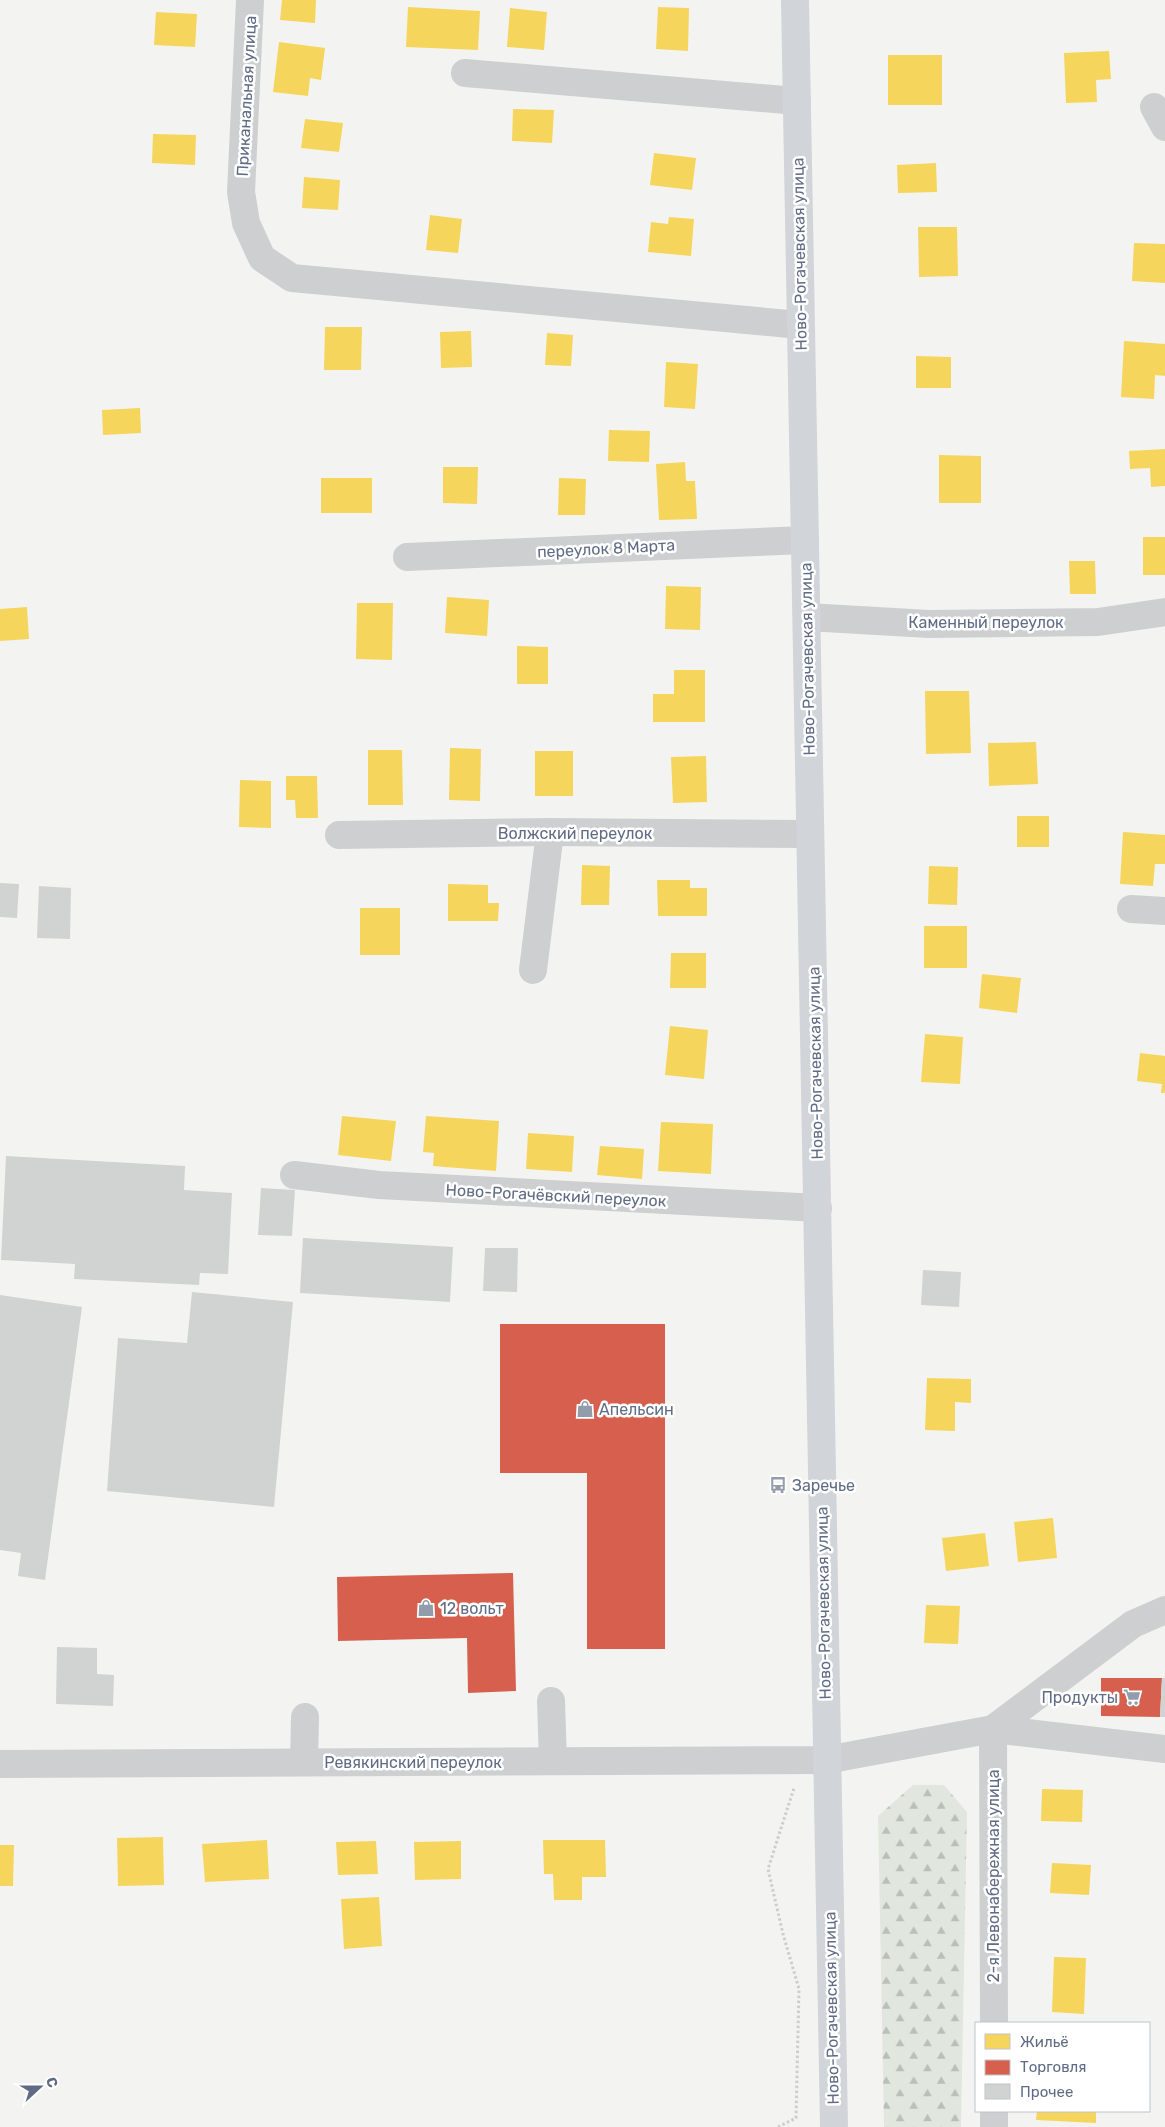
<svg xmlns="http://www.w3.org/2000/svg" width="1165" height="2127" viewBox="0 0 1165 2127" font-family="Rubik,sans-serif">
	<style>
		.forest { fill: url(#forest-firs) }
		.homes { fill: #f6d55c }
		.shops { fill: #d6604d }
		.building { fill: #d1d3d3 }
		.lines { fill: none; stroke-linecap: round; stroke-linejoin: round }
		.path { stroke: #cccdcd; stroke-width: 3; stroke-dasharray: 2.5 2.5; stroke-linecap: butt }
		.minor { stroke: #cecfd1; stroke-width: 28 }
		.major { stroke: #d1d4d8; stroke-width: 28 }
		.labels { text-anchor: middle; stroke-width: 5; stroke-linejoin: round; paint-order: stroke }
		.street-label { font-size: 16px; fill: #606c85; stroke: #fff }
		.poi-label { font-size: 16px; fill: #606c85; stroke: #fff; text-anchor: start }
	</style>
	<defs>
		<pattern id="forest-firs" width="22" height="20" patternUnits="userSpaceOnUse" patternTransform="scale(1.25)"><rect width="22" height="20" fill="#e1e7df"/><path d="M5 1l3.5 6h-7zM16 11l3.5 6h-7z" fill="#babfba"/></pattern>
	</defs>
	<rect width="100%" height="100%" fill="#f3f4f1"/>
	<polygon class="forest" points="913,1785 944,1785 967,1812 961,2127 884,2127 878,1816"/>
	<g class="homes">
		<polygon points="282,0 316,0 315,23 280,20"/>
		<polygon points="408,7 480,11 478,50 406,47"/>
		<polygon points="658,7 689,8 688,51 656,49"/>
		<polygon points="510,8 547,12 544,50 507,47"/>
		<polygon points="156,12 197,14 195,47 154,45"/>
		<polygon points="279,42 325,48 321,80 310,78 308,96 273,92"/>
		<polygon points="1109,51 1111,79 1096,80 1097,102 1066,103 1064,53"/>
		<rect x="888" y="55" width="54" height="50"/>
		<polygon points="513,109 554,110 552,143 512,141"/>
		<polygon points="305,119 343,123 339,152 301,148"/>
		<polygon points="153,134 196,135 195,165 152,163"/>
		<polygon points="654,153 696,158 692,190 650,185"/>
		<polygon points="936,163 937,192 898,193 897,165"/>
		<polygon points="304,177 340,180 338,210 302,208"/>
		<polygon points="430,215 462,219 458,253 426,250"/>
		<polygon points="669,217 694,219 691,256 648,252 651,222 668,224"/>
		<polygon points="918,227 957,227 958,276 919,277"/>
		<polygon points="1134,243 1165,244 1165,283 1132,281"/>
		<polygon points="325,327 362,327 361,370 324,370"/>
		<polygon points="471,331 472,367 441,368 440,332"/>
		<polygon points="547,333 573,335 571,366 545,365"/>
		<polygon points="1124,341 1165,344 1165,376 1155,375 1154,399 1121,397"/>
		<polygon points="916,356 951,357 951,388 916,388"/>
		<polygon points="666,362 698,364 695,409 664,407"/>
		<polygon points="140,408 141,433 103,435 102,410"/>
		<polygon points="609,430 650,431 649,462 608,461"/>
		<polygon points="1165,449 1165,486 1151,487 1150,468 1130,469 1129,451"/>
		<polygon points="939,455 981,456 981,503 939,503"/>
		<polygon points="685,462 686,481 695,481 697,519 659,520 656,464"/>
		<polygon points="443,467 478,467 477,504 443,503"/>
		<rect x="321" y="478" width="51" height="35"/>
		<polygon points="559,478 586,479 585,515 558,515"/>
		<rect x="1143" y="537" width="22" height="38"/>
		<polygon points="1069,561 1095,561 1096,594 1070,594"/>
		<polygon points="666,586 701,587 700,630 665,629"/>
		<polygon points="447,597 489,600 487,636 445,633"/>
		<polygon points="357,603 393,603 392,660 356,659"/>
		<polygon points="27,607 29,639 0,641 0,609"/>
		<polygon points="517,646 548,647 548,684 517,684"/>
		<polygon points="674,670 705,670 705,722 653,722 653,694 674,694"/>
		<polygon points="925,691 969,691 971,753 926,754"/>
		<polygon points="1036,742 1038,784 989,786 988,743"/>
		<polygon points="450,748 481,749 480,801 449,800"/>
		<polygon points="368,750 402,750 403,805 368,805"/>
		<rect x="535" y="751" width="38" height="45"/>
		<polygon points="706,756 707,802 673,803 671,757"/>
		<polygon points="286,776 317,776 318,818 296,818 295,800 286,800"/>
		<polygon points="240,780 271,781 271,828 239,827"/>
		<rect x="1017" y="816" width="32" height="31"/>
		<polygon points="1123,832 1165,835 1165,864 1155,864 1153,886 1120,884"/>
		<polygon points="582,865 610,866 609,905 581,905"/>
		<polygon points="929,866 958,867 957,905 928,904"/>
		<polygon points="657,880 690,880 690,888 707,888 707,916 658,916"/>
		<polygon points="448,884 488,885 488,903 499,903 498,921 448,921"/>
		<rect x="360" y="908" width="40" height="47"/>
		<rect x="924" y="926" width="43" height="42"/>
		<polygon points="671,953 706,953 706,988 670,988"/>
		<polygon points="982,974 1021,978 1017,1013 979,1008"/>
		<polygon points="670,1026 708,1030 704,1079 665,1075"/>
		<polygon points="925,1034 963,1037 960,1084 921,1082"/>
		<polygon points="1140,1053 1165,1056 1165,1093 1161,1093 1162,1084 1137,1081"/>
		<polygon points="342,1116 396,1121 391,1161 338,1155"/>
		<polygon points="426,1116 499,1121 496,1171 433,1166 434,1153 423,1152"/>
		<polygon points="661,1122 713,1124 711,1174 658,1171"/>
		<polygon points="528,1133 574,1136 572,1172 526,1169"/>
		<polygon points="600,1146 644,1149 642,1179 597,1175"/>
		<polygon points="927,1378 971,1379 971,1403 955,1402 955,1431 925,1430"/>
		<polygon points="1053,1518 1057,1558 1018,1562 1014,1522"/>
		<polygon points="985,1533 989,1566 946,1571 942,1538"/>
		<polygon points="926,1605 960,1606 958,1644 924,1643"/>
		<polygon points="1042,1789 1083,1790 1082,1822 1041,1821"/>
		<polygon points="163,1837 164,1885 118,1886 117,1838"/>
		<polygon points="267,1840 269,1879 205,1882 202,1844"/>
		<polygon points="543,1840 605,1840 606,1877 582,1877 582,1900 554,1900 553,1874 544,1874"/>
		<polygon points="376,1841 378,1874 338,1875 336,1842"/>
		<polygon points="461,1841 461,1879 415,1880 414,1842"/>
		<polygon points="0,1845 14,1845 13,1886 0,1886"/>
		<polygon points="1052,1863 1091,1865 1089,1895 1050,1893"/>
		<polygon points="379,1897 382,1946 344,1949 341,1899"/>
		<polygon points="1054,1957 1086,1958 1084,2014 1052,2012"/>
		<polygon points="1037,2111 1096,2111 1096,2123 1036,2120"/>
	</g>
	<g class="shops">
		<polygon points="500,1324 665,1324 665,1649 587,1649 587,1473 500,1473"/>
		<polygon points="513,1573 516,1691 468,1693 467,1638 338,1641 337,1577"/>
		<polygon points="1101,1678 1162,1678 1160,1717 1101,1716"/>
	</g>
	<g class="building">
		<polygon points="0,883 19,884 17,918 0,917"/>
		<polygon points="39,886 71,888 70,939 37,938"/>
		<polygon points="6,1156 185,1166 184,1190 232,1193 228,1274 200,1273 199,1285 74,1279 75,1264 1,1260"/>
		<polygon points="261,1188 295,1190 292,1236 258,1235"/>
		<polygon points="303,1238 453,1247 450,1302 300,1293"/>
		<polygon points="485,1248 518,1248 517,1292 483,1291"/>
		<polygon points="923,1270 961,1272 959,1307 921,1305"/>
		<polygon points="192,1292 293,1302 274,1507 107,1491 118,1338 187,1343"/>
		<polygon points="0,1295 82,1307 45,1580 18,1576 21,1553 0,1550"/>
		<polygon points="57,1647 97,1648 97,1674 114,1675 113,1706 56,1704"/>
		<polygon points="1162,1678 1165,1678 1165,1717 1160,1717"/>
	</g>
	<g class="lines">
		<polyline class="path" points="778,2127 796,2118 799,1989 783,1934 768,1869 794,1788"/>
		<g class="minor">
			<polyline points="250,0 241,192 246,223 262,258 292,278 800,325"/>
			<polyline points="465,73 797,101"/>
			<polyline points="1154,107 1165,127"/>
			<polyline points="407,557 805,540"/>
			<polyline points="807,617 929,624 1098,622 1165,612"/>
			<polyline points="339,835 550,832 810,834"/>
			<polyline points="1131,909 1165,911"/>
			<polyline points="533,970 550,832"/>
			<polyline points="294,1175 379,1185 818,1208"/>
			<polyline points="551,1701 553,1761"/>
			<polyline points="993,1729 994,2023"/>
			<polyline points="993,1729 1133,1624 1165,1610"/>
			<polyline points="304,1762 305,1717"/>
			<polyline points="0,1764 826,1760 993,1729 1165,1749"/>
			<polyline points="994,2111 994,2127"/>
		</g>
		<polyline class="major" points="795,0 834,2127"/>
	</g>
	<defs>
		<g id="shop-bare" transform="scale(1.35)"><path d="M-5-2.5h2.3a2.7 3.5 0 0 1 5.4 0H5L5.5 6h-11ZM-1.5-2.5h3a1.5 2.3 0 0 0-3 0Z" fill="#939cab" stroke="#fff" stroke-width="2.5" paint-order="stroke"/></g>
		<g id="bus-bare" transform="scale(1.35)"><path d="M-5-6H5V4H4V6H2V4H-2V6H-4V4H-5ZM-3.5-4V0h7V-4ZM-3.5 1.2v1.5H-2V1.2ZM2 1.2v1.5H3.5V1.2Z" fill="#939cab" stroke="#fff" stroke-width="2.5" paint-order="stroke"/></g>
		<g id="supermarket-bare" transform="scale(1.35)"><path d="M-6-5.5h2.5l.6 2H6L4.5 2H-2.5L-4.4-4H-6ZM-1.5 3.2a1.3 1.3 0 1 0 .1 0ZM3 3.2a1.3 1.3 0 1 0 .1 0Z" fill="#939cab" stroke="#fff" stroke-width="2.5" paint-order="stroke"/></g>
	</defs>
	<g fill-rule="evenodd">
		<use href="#shop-bare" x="585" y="1409"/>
		<use href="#bus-bare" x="778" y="1485"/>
		<use href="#shop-bare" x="426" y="1608"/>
		<use href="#supermarket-bare" x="1132" y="1697"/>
	</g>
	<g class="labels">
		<g class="street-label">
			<text transform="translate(246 96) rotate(-87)" y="6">Приканальная улица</text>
			<text transform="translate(799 254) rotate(-91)" y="6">Ново-Рогачевская улица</text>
			<text transform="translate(606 548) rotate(-3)" y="6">переулок 8 Марта</text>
			<text x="986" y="628">Каменный переулок</text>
			<text transform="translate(807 659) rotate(-91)" y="6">Ново-Рогачевская улица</text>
			<text x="575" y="839">Волжский переулок</text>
			<text transform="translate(815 1063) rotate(-91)" y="6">Ново-Рогачевская улица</text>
			<text transform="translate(556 1195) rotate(3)" y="6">Ново-Рогачёвский переулок</text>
			<text transform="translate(823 1603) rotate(-91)" y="6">Ново-Рогачевская улица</text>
			<text x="413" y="1768">Ревякинский переулок</text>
			<text transform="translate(993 1876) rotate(-90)" y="6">2-я Левонабережная улица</text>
			<text transform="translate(831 2008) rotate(-91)" y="6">Ново-Рогачевская улица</text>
		</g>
		<g class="poi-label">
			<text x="599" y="1415">Апельсин</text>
			<text x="792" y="1491">Заречье</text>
			<text x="440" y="1614">12 вольт</text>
			<text x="1118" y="1703" text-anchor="end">Продукты</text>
		</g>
	</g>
	<rect x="975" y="2022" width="175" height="90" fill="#ffffff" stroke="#bfc4ce"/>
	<rect x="985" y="2034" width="25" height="15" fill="#f6d55c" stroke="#bfc4ce"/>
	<text x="1020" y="2047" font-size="15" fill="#606c85">Жильё</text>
	<rect x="985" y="2060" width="25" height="15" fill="#d6604d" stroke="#bfc4ce"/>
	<text x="1020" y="2072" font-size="15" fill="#606c85">Торговля</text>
	<rect x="985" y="2084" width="25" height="15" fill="#d1d3d3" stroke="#bfc4ce"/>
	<text x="1020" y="2097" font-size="15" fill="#606c85">Прочее</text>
	<g transform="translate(40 2087) rotate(69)" stroke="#ffffff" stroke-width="4" paint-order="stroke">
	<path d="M0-4L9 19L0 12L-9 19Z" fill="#606c85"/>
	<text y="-8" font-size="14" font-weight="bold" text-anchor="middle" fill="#606c85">С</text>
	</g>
</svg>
